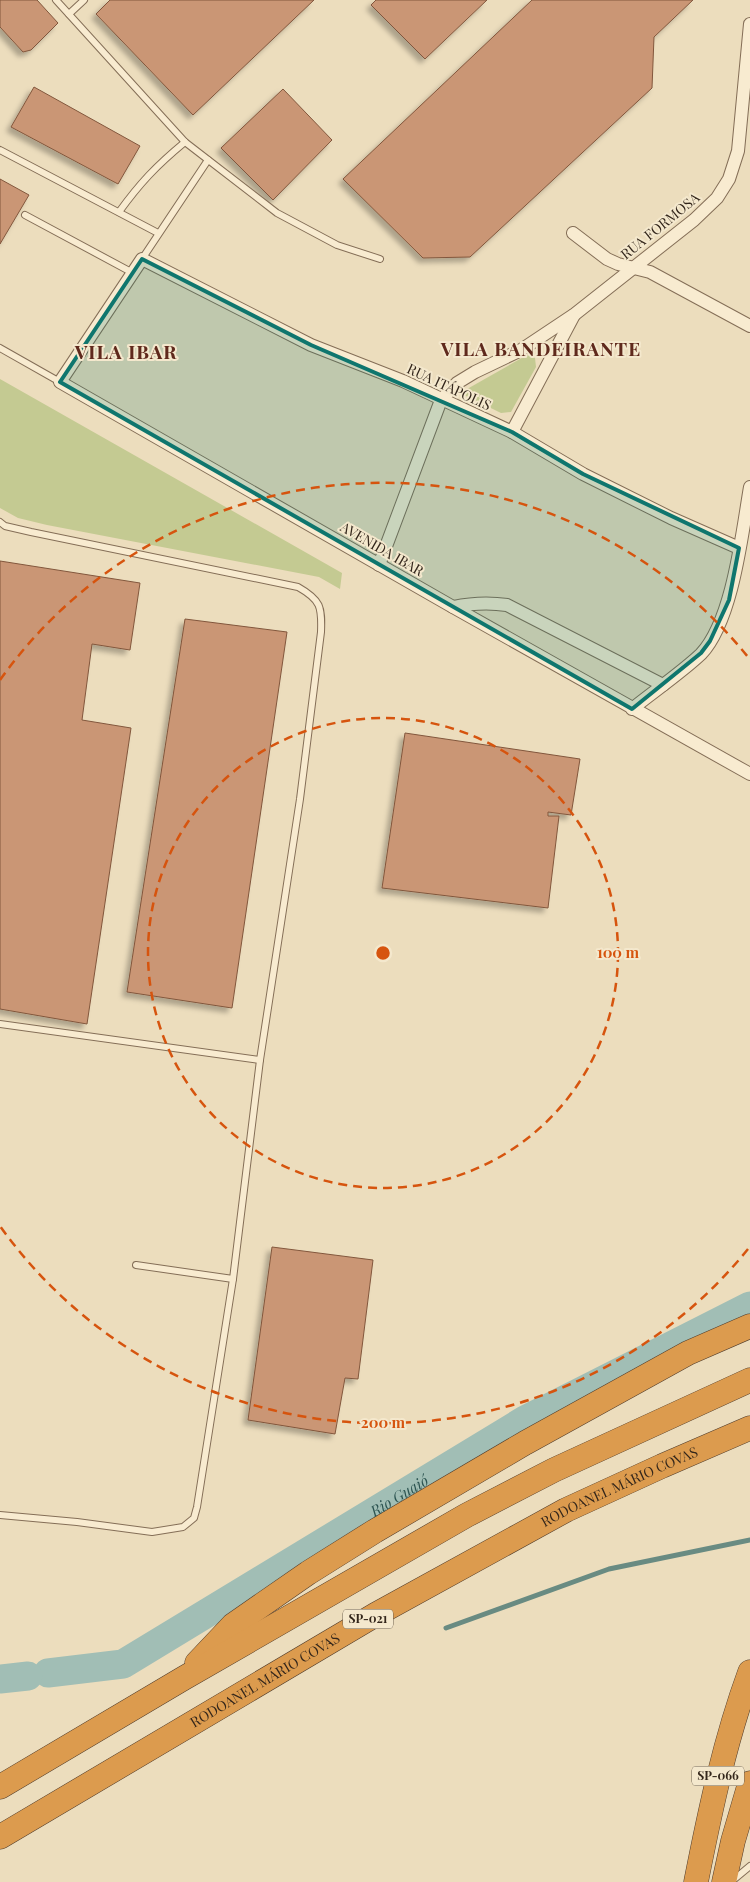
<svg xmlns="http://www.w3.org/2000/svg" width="750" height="1882" viewBox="0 0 750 1882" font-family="'Playfair Display',serif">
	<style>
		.green { fill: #c4ca92 }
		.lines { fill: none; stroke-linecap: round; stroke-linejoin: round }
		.stream { stroke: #698b82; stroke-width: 5 }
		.river { stroke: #a1beb5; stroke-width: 29 }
		.building { fill: #ca9674; stroke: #82573d; filter: url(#shadow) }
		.lane-casing { stroke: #846e57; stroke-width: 8 }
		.street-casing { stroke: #846e57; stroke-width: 14 }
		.highway-casing { stroke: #513c2b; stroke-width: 25 }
		.lane { stroke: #f8ebd0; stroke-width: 6 }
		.street { stroke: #f8ebd0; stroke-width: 12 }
		.highway { stroke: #dc9b4e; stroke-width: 24 }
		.marked { fill: #0f766e; fill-opacity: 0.2; stroke: #0f766e; stroke-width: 4; stroke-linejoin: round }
		.ring { fill: none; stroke: #d6540e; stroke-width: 2.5; stroke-dasharray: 9 6 }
		.labels { text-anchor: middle; stroke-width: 4; stroke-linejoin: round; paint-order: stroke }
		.shield { fill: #f4e8cd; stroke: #6d6050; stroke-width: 1 }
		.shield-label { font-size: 12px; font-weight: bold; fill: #33261b }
		.street-label { font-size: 14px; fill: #33261b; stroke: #f4e8cd }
		.water-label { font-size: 15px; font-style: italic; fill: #2b5350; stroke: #f4e8cd }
		.district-label { font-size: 19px; font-weight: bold; letter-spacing: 1px; fill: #5f291c; stroke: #f4e8cd }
		.centre { fill: #d6540e; stroke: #f4e8cd; stroke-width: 2.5 }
		.ring-label { font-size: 15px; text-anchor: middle; font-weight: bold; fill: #d6540e; stroke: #f4e8cd; stroke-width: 4; stroke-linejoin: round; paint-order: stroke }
	</style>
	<defs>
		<filter id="shadow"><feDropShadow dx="-4.5" dy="4.5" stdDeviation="2.5" flood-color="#0004"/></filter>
	</defs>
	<rect width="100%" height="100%" fill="#ecddbd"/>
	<g class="green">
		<polygon points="527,355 535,358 536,367 511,412 501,413 460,393"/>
		<polygon points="0,379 342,573 340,589 319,577 47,525 18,518 0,508"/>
	</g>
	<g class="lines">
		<polyline class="stream" points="446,1628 609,1569 750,1540"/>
		<g class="river">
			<path id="s1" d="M48,1673L123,1664L525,1420L750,1306"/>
			<polyline points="0,1679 28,1676"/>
		</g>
	</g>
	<g class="building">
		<polygon points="0,0 37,0 58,23 31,50 23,52 0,27"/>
		<polygon points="110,0 314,0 193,115 96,14"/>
		<polygon points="376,0 487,0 425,59 371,5"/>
		<polygon points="532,0 693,0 654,37 652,88 470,257 423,258 343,179"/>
		<polygon points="34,87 140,146 118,184 11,127"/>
		<polygon points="283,89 332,140 273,200 221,148"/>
		<polygon points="0,179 29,195 0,244"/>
		<polygon points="0,561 140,583 130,650 92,644 82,720 131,728 87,1024 0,1009"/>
		<polygon points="185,619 287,632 232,1008 127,992"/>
		<polygon points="405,733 580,759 571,815 548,812 548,816 559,816 548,908 382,888"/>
		<polygon points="272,1247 373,1260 358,1379 345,1378 335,1434 248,1420"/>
	</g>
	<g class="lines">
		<g class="lane-casing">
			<g id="lane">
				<polyline points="56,0 185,142 277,213 337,245 380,259"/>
				<polyline points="69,14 84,0"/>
				<polyline points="0,150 158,233"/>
				<path d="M119,212C140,183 156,166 185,142"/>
				<polyline points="25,215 133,273"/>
				<polyline points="142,259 208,160"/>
				<polyline points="0,348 60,382"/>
				<path d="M0,522L5,526L31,532L298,587C321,600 322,607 321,632L300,799L260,1060L233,1279L197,1507L194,1518L183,1527L152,1532L77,1522L0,1515"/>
				<polyline points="0,1024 260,1060"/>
				<polyline points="136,1265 233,1279"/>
				<polyline points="732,1881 750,1866"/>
			</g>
		</g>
		<g class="street-casing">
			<g id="street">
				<polyline points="573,233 607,259 618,264 650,272 750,326"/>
				<polyline points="512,432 574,315"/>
				<polyline points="739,548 671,518 583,474 512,432 403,381 311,345 142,259 60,382 453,607 750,774"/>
				<polyline points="379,565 441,400 457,383 475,372 521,350 575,314 694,220 717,198 729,179 738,151 750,24"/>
				<path d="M453,607C472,603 488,602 507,605L663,685"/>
				<path d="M632,709C653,692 682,672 701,654C733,620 742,533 750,487"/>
			</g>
		</g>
		<g class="highway-casing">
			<g id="highway">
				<polyline points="197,1663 233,1625 308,1573 375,1531 525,1443 688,1353 750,1326"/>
				<polyline points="0,1787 184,1678 467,1515 554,1470 750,1380"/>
				<path id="s2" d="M0,1837L375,1615L566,1510L662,1466L750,1428"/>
				<path d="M696,1882C710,1811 725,1740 750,1672"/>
				<polyline points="724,1882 733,1841 750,1783"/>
			</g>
		</g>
		<use href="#lane" class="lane"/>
		<use href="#street" class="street"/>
		<use href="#highway" class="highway"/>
	</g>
	<path class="marked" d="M142,259L311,345L512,432L583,474L739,548L729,600L710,641L701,653L632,709L60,382Z"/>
	<g class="ring">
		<circle cx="383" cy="953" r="235"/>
		<path d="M748 1249A470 470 0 0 1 0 1226M0 680A470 470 0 0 1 748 657"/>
	</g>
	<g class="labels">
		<g class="shield">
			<rect x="343" y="1609.5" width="50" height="19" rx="4"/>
			<rect x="692" y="1766.5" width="52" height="19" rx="4"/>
		</g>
		<g class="shield-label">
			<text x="368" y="1623">SP-021</text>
			<text x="718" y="1780">SP-066</text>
		</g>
		<g class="street-label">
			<text transform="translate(660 226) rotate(-39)" y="5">RUA FORMOSA</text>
			<text transform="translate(449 387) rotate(25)" y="5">RUA ITÁPOLIS</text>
			<text transform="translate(382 549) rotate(30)" y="5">AVENIDA IBAR</text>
			<text dy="5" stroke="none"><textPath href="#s2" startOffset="712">RODOANEL MÁRIO COVAS</textPath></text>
			<text dy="5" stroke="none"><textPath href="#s2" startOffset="308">RODOANEL MÁRIO COVAS</textPath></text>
		</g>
		<g class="water-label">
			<text dy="5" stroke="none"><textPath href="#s1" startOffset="399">Rio Guaió</textPath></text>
		</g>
		<g class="district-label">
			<text x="541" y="356">VILA BANDEIRANTE</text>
			<text x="126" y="359">VILA IBAR</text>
		</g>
	</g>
	<circle cx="383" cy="953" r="8" class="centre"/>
	<g class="ring-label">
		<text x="618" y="958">100 m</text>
		<text x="383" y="1428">200 m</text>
	</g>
</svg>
